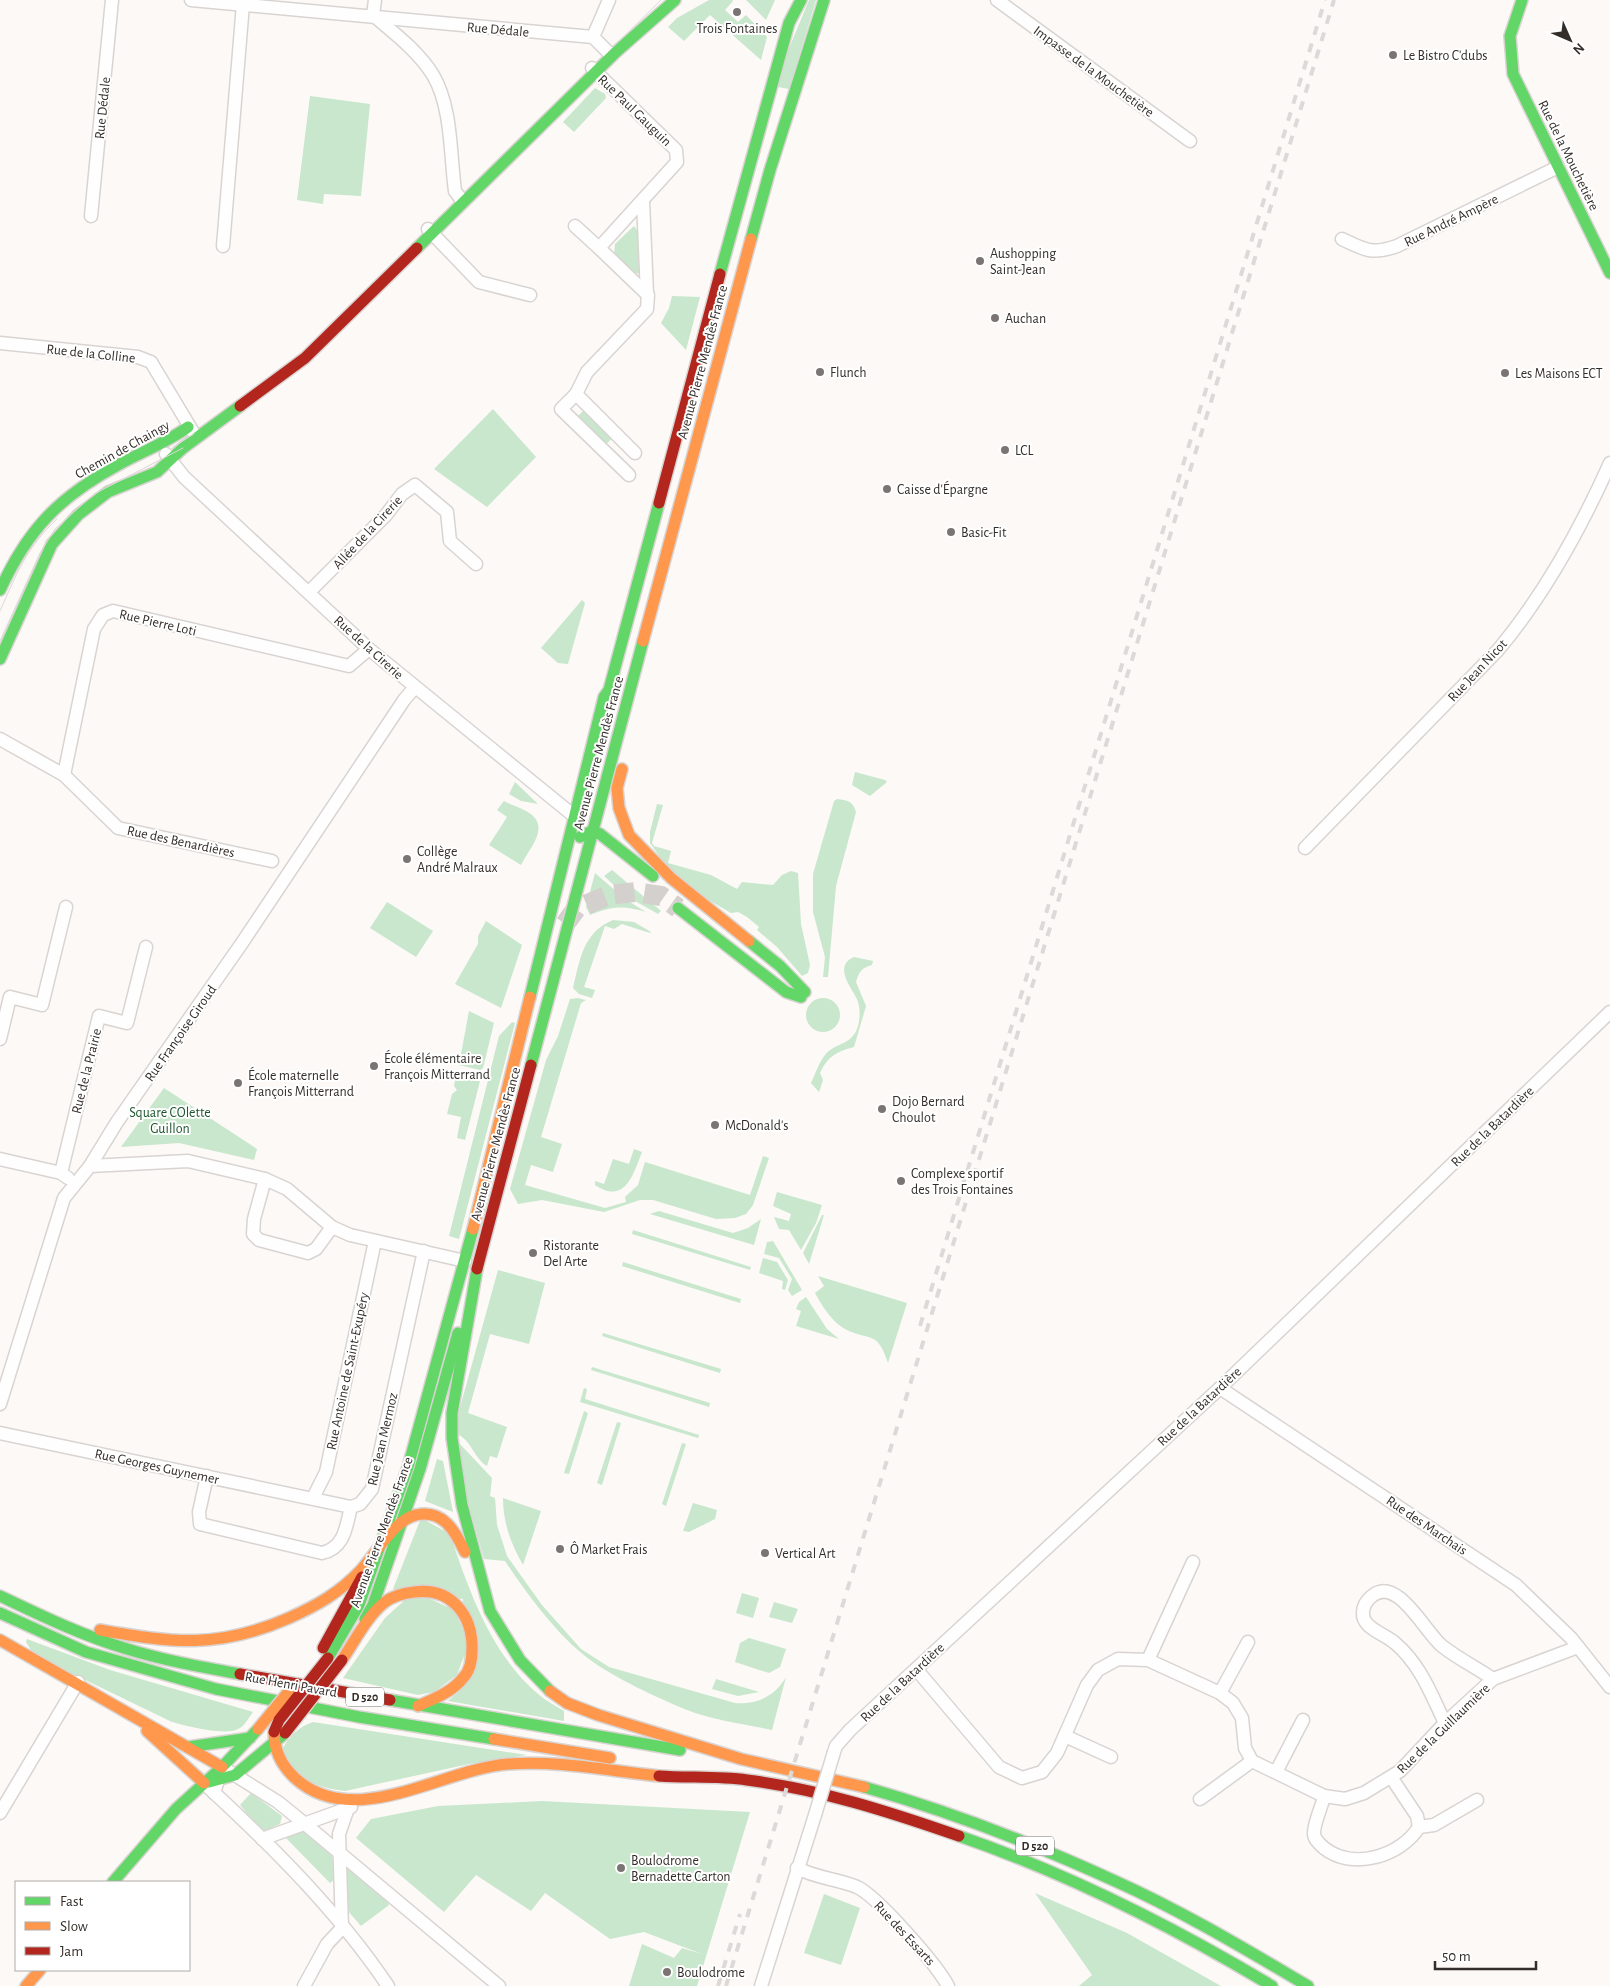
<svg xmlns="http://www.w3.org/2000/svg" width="1610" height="1986" viewBox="0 0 1610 1986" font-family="'Alegreya Sans',sans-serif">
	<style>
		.green { fill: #c8e7cc }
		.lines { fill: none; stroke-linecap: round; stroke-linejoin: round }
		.primary-tunnel { stroke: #d4d0ce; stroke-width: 20; stroke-dasharray: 20 10; stroke-linecap: butt }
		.street-casing { stroke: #d9d4d2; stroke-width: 15 }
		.fast-casing { stroke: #d9d4d2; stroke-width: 14 }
		.slow-casing { stroke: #d9d4d2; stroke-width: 14 }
		.jam-casing { stroke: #d9d4d2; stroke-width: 14 }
		.street { stroke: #fffefe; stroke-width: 12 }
		.fast { stroke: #63d668; stroke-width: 11 }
		.slow { stroke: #ff974d; stroke-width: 11 }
		.jam { stroke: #b3261e; stroke-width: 11 }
		.tram { stroke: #dbdad8; stroke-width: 1 }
		.rail { stroke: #dbdad8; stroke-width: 4; stroke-dasharray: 9 9; stroke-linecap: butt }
		.street-bridge-casing { stroke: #d9d4d2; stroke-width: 15; stroke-linecap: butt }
		.slow-bridge-casing { stroke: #d9d4d2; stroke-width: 14; stroke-linecap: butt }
		.jam-bridge-casing { stroke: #d9d4d2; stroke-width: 14; stroke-linecap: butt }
		.street-bridge { stroke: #fffefe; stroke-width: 12 }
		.slow-bridge { stroke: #ff974d; stroke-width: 11 }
		.jam-bridge { stroke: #b3261e; stroke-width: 11 }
		.poi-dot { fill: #7a7572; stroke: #fff; stroke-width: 2 }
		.labels { text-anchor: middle; stroke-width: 4; stroke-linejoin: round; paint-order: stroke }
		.shield { fill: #fff; stroke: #716d6a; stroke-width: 1 }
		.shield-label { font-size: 12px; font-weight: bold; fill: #342e2a }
		.poi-label { font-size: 14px; fill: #342e2a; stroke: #fff; text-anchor: start }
		.street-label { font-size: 14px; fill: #342e2a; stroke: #fff }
		.park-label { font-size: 14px; fill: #1e562e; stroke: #fff }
	</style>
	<rect width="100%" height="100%" fill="#fcf9f7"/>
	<g class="green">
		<polygon points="709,0 732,0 733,1 725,10 738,22 746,15 767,37 761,60 710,15 684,41 668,27 677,18"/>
		<polygon points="746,0 775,0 766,20"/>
		<polygon points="809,0 816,0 789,89 778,87 785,58"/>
		<polygon points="595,88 605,94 606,98 574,132 563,122"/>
		<polygon points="310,96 370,104 361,196 324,194 323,204 297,200"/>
		<polygon points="634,226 637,230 642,267 640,273 633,274 614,254 615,244"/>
		<polygon points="672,296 700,297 686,350 661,323 669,308"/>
		<polygon points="493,409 536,457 487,507 434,469"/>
		<polygon points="583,411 612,438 605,446 576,418"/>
		<polygon points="582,600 585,603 568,664 558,663 541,648"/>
		<polygon points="855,772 885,780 887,782 870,796 852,785"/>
		<polygon points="515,782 538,804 521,801 509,794"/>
		<path d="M837,799C847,800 853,801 856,812L836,886L828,977H823L825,957L813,912V874L834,801Z"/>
		<path d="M504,801C511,805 519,807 526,811C552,825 531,846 521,865L489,845L507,817L497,810Z"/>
		<polygon points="657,804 663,805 652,843 654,846 671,851 668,863 711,875 737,889 742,882 773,885 782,875 791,871 798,873 801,924 810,965 808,973 802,976 777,947 757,930 759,927 747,917 738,912 731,913 707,899 670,871 650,843 650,832"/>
		<polygon points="612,870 661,911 658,914 626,896 604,876"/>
		<path d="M595,873L625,899L646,912C624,905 611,906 590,915L586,907Z"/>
		<polygon points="387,902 433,931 416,957 370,928"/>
		<path d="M613,920L634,922L651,932L650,933L622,924L614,929L605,926L584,987L595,990L592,998L579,994L573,988C580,960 583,932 613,920Z"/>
		<polygon points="486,921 522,945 501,1008 455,984 478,944 478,936"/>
		<path d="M854,957L873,961L872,965C861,968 859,972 856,982L866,1006L854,1047C836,1052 828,1056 820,1073L823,1080L819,1092L811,1083C815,1075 819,1062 825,1055C836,1041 854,1047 859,1022C860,1015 860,1006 857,999C851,987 833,966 854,957Z"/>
		<polygon points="578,998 586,1000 581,1003 541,1137 562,1144 553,1172 531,1165 525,1185 605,1208 626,1202 625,1197 638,1185 645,1162 750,1195 763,1156 769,1158 753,1205 746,1214 735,1218 716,1219 653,1200 640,1200 604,1212 542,1200 518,1204 510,1189 546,1060 558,1036 570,999"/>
		<circle cx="823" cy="1015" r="17"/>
		<polygon points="469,1011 494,1023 483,1068 480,1070 459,1065"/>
		<polygon points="512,1022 515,1023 459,1239 449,1236 499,1036"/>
		<polygon points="456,1075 480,1081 465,1140 457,1138 461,1117 447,1114 452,1094 457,1090 454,1086"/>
		<polygon points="164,1088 257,1149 254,1160 179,1143 121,1147"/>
		<path d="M634,1149L642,1152C633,1175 625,1205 595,1185V1181L604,1184L613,1159L629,1164Z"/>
		<polygon points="777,1192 822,1205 816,1223 801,1250 789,1230 779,1229 774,1217 789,1221 791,1214 773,1206"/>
		<polygon points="659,1211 733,1233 748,1228 761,1219 754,1245 650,1214"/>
		<polygon points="822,1215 824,1215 809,1264 803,1253"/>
		<polygon points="633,1230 751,1267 750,1270 632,1234"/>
		<polygon points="773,1241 802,1290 792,1296 788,1290 792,1279 779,1258 764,1254 767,1242"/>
		<polygon points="763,1258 777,1262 788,1280 785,1290 782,1289 783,1281 759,1273"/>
		<polygon points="623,1262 741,1299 740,1303 622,1266"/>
		<path d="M498,1270L545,1283L529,1344L490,1334L468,1413L507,1427L497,1458L490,1456L487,1466C474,1458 472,1442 459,1435V1411Z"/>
		<path d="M818,1276L907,1303L888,1363C877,1329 870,1342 845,1329C831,1321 823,1307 815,1293L824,1286Z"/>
		<polygon points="806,1297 827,1329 839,1339 796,1326 801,1311 796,1309 799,1302"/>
		<polygon points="603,1333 721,1369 720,1373 602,1336"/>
		<polygon points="592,1367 710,1403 709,1407 591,1370"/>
		<polygon points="584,1388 587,1389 585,1399 699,1435 698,1438 580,1402"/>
		<polygon points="584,1411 588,1413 569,1474 564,1473"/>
		<polygon points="617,1422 621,1423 602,1485 597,1483"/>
		<path d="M458,1442L492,1478L490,1496L495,1498L497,1525L507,1556L542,1605L581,1649L609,1667L735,1703C757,1705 775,1696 786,1677L772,1730C744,1724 713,1720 687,1710C656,1697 616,1679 589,1659C557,1635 527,1594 505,1561L484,1559L467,1499Z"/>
		<polygon points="682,1443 686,1444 666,1506 662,1504"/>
		<polygon points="437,1459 443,1461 453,1512 425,1501"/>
		<path d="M503,1498L541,1511L523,1565C511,1544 503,1523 503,1498Z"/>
		<polygon points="693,1503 717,1510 715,1519 689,1532 683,1531"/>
		<path d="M421,1518L450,1534C469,1591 491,1654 538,1694C546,1701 556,1706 564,1711V1721L448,1701L464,1687L463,1599L393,1589Z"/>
		<polygon points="742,1593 759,1598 753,1618 736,1613"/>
		<polygon points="407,1598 428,1598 454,1610 469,1642 457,1675 434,1692 418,1695 343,1678 385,1618"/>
		<polygon points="774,1602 798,1609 792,1623 769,1617"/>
		<polygon points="749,1638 786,1649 780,1667 769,1673 735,1662 740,1643"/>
		<path d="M27,1639L110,1670L253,1712C249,1717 245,1725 240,1728C227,1737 187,1726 172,1722L48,1662L31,1650L26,1642Z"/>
		<polygon points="716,1679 759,1692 738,1696 712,1689"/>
		<path d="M313,1722L527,1755L469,1764L345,1791C326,1789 299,1782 288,1764C285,1759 285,1752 283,1748C290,1735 299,1727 313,1722Z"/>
		<polygon points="251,1793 282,1816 280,1824 262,1832 240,1805"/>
		<polygon points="542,1801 750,1812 697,1986 629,1986 642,1944 674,1958 682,1948 702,1954 644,1932 610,1939 545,1893 531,1911 476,1875 444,1912 356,1838 371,1819 438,1806"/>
		<polygon points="301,1828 332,1856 335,1879 330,1883 286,1838"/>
		<polygon points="350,1867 385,1898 389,1905 361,1926 348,1911 346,1870"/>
		<polygon points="1035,1893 1127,1933 1221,1986 1079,1986 1092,1975"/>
		<polygon points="824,1894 860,1908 841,1965 804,1953"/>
	</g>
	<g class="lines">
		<polyline class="primary-tunnel" points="565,924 576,909 609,895 635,892 661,896 678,908"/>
		<g class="street-casing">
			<g id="street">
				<polyline points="191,0 593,37 608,52"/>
				<path d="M375,0L373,15C394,33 418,51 433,75C452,107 450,154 455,191L463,202"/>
				<polyline points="997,0 1190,141"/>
				<polyline points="593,37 609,0"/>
				<polyline points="592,68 676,150 677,162 599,248 648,295 647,309 587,372 576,394 561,409 629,475"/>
				<polyline points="643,201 647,294"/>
				<polyline points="91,216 112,0"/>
				<polyline points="575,226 599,248"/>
				<polyline points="428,229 479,282 530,295"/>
				<path d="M1342,239C1365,250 1372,255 1397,246L1558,167"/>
				<polyline points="223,246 243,4"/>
				<polyline points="0,343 138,357 151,362 193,432"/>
				<polyline points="576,394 635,453"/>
				<polyline points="166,454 184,477 369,649 579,820"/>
				<polyline points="309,592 386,515 402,494 415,485 447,512 450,541 476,564"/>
				<polyline points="0,739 64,775 118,828 272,861"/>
				<polyline points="64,775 94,629 103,615 113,611 349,666 369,649"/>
				<path d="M1305,848L1498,650C1545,594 1580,530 1610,463"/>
				<polyline points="0,1039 10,997 42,1005 66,907"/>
				<polyline points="0,1159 61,1173 68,1178"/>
				<polyline points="90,1166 188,1161 265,1179 287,1189 332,1227 350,1235 465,1261"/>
				<polyline points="61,1173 99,1016 127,1023 146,947"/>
				<polyline points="265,1179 254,1219 253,1234 259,1240 308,1253 316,1249 332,1227"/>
				<polyline points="1220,1388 1516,1585 1571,1638 1610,1687"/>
				<polyline points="0,1404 64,1198 90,1166 117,1122 242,943 404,700 415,687"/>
				<polyline points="0,1433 351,1507"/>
				<path d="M207,1476L199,1512L200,1524L322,1553C345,1548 346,1526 351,1507L360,1504L372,1489L424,1251"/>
				<polyline points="313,1498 326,1472 375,1241"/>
				<polyline points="1148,1660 1193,1562"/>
				<polyline points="916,1669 999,1767 1022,1778 1042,1772 1057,1753 1087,1685 1098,1670 1118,1659 1148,1660 1220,1693 1233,1703 1242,1718 1245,1748 1252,1761 1324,1796 1345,1799 1364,1793 1400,1771 1445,1723 1493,1679 1578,1647"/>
				<polyline points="1220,1693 1248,1642"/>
				<path d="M1445,1723C1431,1694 1420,1664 1395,1643C1385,1634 1362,1628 1363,1613C1363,1606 1367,1600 1372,1596C1397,1575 1425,1632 1442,1646C1457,1658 1477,1668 1493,1679"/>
				<polyline points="1065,1736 1111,1757"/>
				<polyline points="834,1752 836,1746 850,1730 1220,1388 1610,1012"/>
				<polyline points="1276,1772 1303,1720"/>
				<polyline points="1391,1777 1417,1816 1419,1827"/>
				<path d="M209,1788C273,1847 339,1913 388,1986"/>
				<polyline points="214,1793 222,1767 278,1802 305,1824 499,1986"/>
				<path d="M1324,1796C1322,1807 1314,1822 1314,1833C1314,1840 1320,1844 1324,1848C1353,1871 1401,1856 1419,1827L1434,1825L1477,1800"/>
				<polyline points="1200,1799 1252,1761"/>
				<polyline points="0,1813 78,1682"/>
				<polyline points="262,1839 351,1807"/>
				<path d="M797,1868C816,1878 838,1879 857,1887C877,1896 937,1965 948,1986"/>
				<polyline points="342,1928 339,1834 348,1808"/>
				<polyline points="304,1986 327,1944 342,1928"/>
				<polyline points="761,1986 815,1815"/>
			</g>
		</g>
		<g class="fast-casing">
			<g id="fast">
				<polyline points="1522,0 1510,36 1513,74 1610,273"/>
				<polyline points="751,239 770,170 824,0"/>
				<polyline points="417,248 616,52 675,0"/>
				<polyline points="720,274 789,23 801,0"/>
				<path d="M0,590C28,529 59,497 118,465C141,452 166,443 188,427"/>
				<polyline points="0,659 52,544 78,515 108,492 157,472 183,448 240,406"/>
				<polyline points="580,837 592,831 600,834 653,876"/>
				<polyline points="678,908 786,992 801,997"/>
				<polyline points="749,941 780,966 805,992"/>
				<polyline points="530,997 604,697 609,690 659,503"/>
				<polyline points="531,1065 643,641"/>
				<polyline points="477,1269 452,1413 452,1438 462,1505 490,1611 520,1660 550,1691"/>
				<path d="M0,1596C40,1615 81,1635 124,1648C162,1660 201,1667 240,1674"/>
				<polyline points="0,1613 86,1652 216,1689 359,1717 494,1739"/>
				<polyline points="365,1619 373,1605 420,1469 458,1333"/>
				<polyline points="328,1658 359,1605 408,1467 473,1229"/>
				<polyline points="390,1700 680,1750"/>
				<polyline points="188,1747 250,1738"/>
				<polyline points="209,1782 235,1775 283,1735"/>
				<path d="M864,1787C949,1811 1034,1844 1115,1881C1182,1911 1245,1949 1308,1986"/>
				<path d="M959,1836C1069,1874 1172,1926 1272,1986"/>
				<polyline points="113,1882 176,1809 222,1767 258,1729"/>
			</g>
		</g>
		<g class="slow-casing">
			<g id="slow">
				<polyline points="643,641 751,239"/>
				<polyline points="622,769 617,788 619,808 629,835 671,878 749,941"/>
				<polyline points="473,1229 530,997"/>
				<path d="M100,1630C174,1643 218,1649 289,1618C318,1605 339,1593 361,1570C376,1554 395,1519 416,1515C443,1509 455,1531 465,1552"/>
				<polyline points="0,1640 222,1767"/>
				<path d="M342,1660C355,1641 367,1616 385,1602C393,1596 405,1593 414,1592C451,1587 473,1615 472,1650C472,1660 470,1671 463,1678C452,1692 434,1699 418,1706"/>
				<polyline points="550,1691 567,1703 598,1715 741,1759 864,1787"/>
				<polyline points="147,1731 204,1783"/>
				<path d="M274,1732C274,1751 281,1765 295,1778C354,1832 442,1769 508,1764C558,1760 609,1771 659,1776"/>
				<polyline points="494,1739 610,1758"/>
				<polyline points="26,1986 40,1970"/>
			</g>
		</g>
		<g class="jam-casing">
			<g id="jam">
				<polyline points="240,406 305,358 417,248"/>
				<polyline points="659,503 720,274"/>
				<polyline points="477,1269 531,1065"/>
				<polyline points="323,1648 362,1577"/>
				<polyline points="240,1674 390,1700"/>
				<path d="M659,1776C688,1778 718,1776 747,1780C819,1789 890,1812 959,1836"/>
			</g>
		</g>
		<use href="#street" class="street"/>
		<use href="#fast" class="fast"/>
		<use href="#slow" class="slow"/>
		<use href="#jam" class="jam"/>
		<g class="tram">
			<polyline points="608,52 661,0"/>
			<polyline points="173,447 194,434"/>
			<path d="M0,611C17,573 26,548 57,519"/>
			<polyline points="0,641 40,553 55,529 94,494 183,448"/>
		</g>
		<g class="rail">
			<polyline points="920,1326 1325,0"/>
			<polyline points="718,1986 740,1914"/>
			<polyline points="726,1986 1334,0"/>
		</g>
		<g class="street-bridge-casing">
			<polyline id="street-bridge" points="815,1815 834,1752"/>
		</g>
		<g class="slow-bridge-casing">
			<polyline id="slow-bridge" points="258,1729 290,1690"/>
		</g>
		<g class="jam-bridge-casing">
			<g id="jam-bridge">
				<polyline points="274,1732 279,1720 328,1658"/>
				<polyline points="285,1733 342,1660"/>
			</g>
		</g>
		<use href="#street-bridge" class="street-bridge"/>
		<use href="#slow-bridge" class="slow-bridge"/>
		<use href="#jam-bridge" class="jam-bridge"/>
	</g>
	<g class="poi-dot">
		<circle cx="737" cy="12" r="5"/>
		<circle cx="1393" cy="55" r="5"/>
		<circle cx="980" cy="261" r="5"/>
		<circle cx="995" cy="318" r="5"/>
		<circle cx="820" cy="372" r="5"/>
		<circle cx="1505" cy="373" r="5"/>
		<circle cx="1005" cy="450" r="5"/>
		<circle cx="887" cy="489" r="5"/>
		<circle cx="951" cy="532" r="5"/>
		<circle cx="407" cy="859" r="5"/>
		<circle cx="374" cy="1066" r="5"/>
		<circle cx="238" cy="1083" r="5"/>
		<circle cx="882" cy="1109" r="5"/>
		<circle cx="715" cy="1125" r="5"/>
		<circle cx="901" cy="1181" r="5"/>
		<circle cx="533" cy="1253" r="5"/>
		<circle cx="560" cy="1549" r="5"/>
		<circle cx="765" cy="1553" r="5"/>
		<circle cx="621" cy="1868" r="5"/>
		<circle cx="667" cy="1972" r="5"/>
	</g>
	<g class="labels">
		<g class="shield">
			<rect x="346" y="1687.5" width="38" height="19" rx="4"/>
			<rect x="1016" y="1836.5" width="38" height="19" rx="4"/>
		</g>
		<g class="shield-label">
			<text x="365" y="1701">D 520</text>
			<text x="1035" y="1850">D 520</text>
		</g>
		<g class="poi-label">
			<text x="737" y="33" text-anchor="middle">Trois Fontaines</text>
			<text x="1403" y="60">Le Bistro C'dubs</text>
			<text x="990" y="258">Aushopping<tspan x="990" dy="16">Saint-Jean</tspan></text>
			<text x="1005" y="323">Auchan</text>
			<text x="830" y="377">Flunch</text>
			<text x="1515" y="378">Les Maisons ECT</text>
			<text x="1015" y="455">LCL</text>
			<text x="897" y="494">Caisse d'Épargne</text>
			<text x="961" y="537">Basic-Fit</text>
			<text x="417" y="856">Collège<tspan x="417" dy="16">André Malraux</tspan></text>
			<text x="384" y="1063">École élémentaire<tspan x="384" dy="16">François Mitterrand</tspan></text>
			<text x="248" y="1080">École maternelle<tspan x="248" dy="16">François Mitterrand</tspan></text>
			<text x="892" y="1106">Dojo Bernard<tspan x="892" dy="16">Choulot</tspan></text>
			<text x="725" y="1130">McDonald's</text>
			<text x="911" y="1178">Complexe sportif<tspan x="911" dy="16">des Trois Fontaines</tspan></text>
			<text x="543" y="1250">Ristorante<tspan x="543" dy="16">Del Arte</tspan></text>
			<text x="570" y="1554">Ô Market Frais</text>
			<text x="775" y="1558">Vertical Art</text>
			<text x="631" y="1865">Boulodrome<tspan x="631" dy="16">Bernadette Carton</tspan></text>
			<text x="677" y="1977">Boulodrome</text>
		</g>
		<g class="street-label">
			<text transform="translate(498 29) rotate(5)" y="5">Rue Dédale</text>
			<text transform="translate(1094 71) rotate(36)" y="5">Impasse de la Mouchetière</text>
			<text transform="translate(102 108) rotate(-84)" y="5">Rue Dédale</text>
			<text transform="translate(635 110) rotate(44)" y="5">Rue Paul Gauguin</text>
			<text transform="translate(1569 155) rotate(64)" y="5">Rue de la Mouchetière</text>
			<text transform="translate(1451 220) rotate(-26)" y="5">Rue André Ampère</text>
			<text transform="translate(91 353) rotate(6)" y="5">Rue de la Colline</text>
			<text transform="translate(702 362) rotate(-75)" y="5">Avenue Pierre Mendès France</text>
			<text transform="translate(122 449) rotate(-29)" y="5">Chemin de Chaingy</text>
			<text transform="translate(367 532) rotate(-47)" y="5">Allée de la Cirerie</text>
			<text transform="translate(158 622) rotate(13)" y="5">Rue Pierre Loti</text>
			<text transform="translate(369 647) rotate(42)" y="5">Rue de la Cirerie</text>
			<text transform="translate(1477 670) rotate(-47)" y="5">Rue Jean Nicot</text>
			<text transform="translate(598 753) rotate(-75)" y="5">Avenue Pierre Mendès France</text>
			<text transform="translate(181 841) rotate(12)" y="5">Rue des Benardières</text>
			<text transform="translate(180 1033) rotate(-55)" y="5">Rue Françoise Giroud</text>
			<text transform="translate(86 1071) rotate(-76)" y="5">Rue de la Prairie</text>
			<text transform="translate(1492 1126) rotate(-44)" y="5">Rue de la Batardière</text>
			<text transform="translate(495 1144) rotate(-75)" y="5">Avenue Pierre Mendès France</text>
			<text transform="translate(347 1371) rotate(-78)" y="5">Rue Antoine de Saint-Exupéry</text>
			<text transform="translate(1199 1406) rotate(-43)" y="5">Rue de la Batardière</text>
			<text transform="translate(382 1439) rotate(-77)" y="5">Rue Jean Mermoz</text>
			<text transform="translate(157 1466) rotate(12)" y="5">Rue Georges Guynemer</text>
			<text transform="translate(1427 1525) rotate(34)" y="5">Rue des Marchais</text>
			<text transform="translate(381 1532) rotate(-70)" y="5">Avenue Pierre Mendès France</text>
			<text transform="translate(902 1682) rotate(-43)" y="5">Rue de la Batardière</text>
			<text transform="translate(291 1684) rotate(10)" y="5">Rue Henri Pavard</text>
			<text transform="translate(1443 1728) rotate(-44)" y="5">Rue de la Guillaumière</text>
			<text transform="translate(905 1933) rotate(47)" y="5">Rue des Essarts</text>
		</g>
		<g class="park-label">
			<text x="170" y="1117">Square COlette<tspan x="170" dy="16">Guillon</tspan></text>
		</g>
	</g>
	<rect x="15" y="1881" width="175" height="90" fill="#ffffff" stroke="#aeabaa"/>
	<rect x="25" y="1897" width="25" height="8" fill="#63d668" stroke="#aeabaa"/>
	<text x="60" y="1906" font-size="15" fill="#342e2a">Fast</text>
	<rect x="25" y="1922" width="25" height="8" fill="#ff974d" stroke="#aeabaa"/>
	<text x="60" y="1931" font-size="15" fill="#342e2a">Slow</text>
	<rect x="25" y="1947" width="25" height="8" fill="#b3261e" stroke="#aeabaa"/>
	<text x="60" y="1956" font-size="15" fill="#342e2a">Jam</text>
	<g transform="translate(1570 40) rotate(135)" stroke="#ffffff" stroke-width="4" paint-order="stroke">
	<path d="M0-4L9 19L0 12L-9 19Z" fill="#342e2a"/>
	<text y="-8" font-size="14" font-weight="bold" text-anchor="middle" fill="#342e2a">N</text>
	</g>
	<path d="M1435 1961v8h101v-8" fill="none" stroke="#342e2a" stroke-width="2.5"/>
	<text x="1442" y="1961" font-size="15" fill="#342e2a" stroke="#ffffff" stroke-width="4" paint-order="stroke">50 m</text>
</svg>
